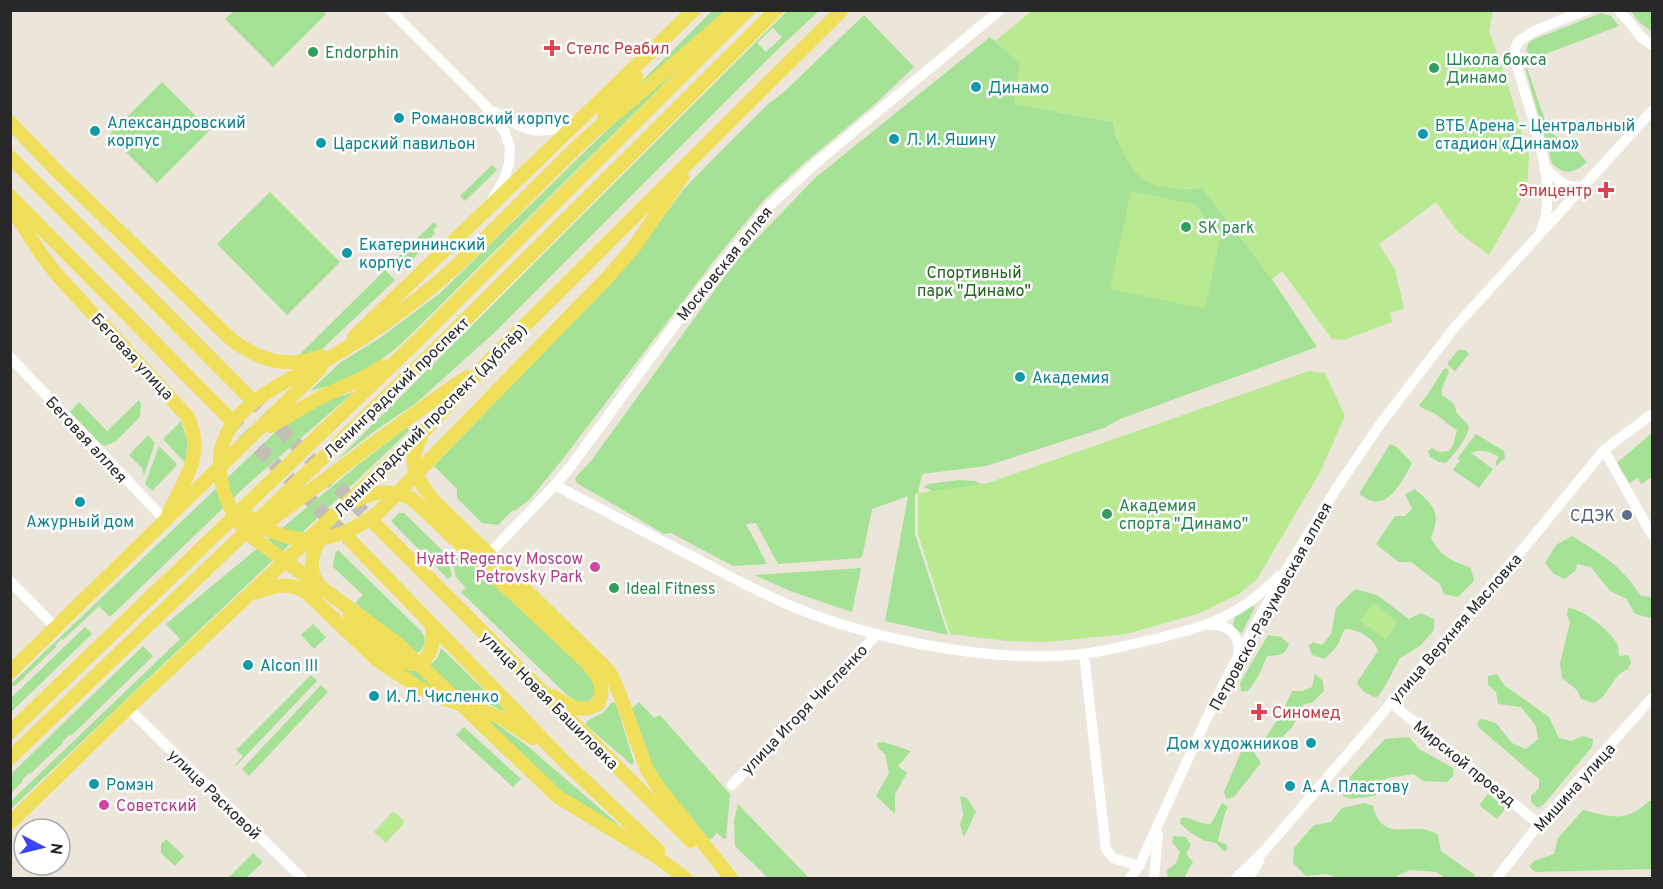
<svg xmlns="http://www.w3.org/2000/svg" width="1663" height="889" viewBox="0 0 1663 889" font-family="Overpass,sans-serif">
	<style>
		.green { fill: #a6e296; fill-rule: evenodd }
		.pitch { fill: #b9e991 }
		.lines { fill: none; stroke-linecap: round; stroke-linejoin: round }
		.major-tunnel { stroke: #c4bfb6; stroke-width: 14; stroke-dasharray: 14 7; stroke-linecap: butt }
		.minor { stroke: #fff; stroke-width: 10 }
		.major { stroke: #f0df5a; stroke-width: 14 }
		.health-dot { fill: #e0444e; stroke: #fff; stroke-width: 2 }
		.leisure-dot { fill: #2e9e5b; stroke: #fff; stroke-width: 2 }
		.culture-dot { fill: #0f9aa8; stroke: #fff; stroke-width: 2 }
		.service-dot { fill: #5c6f8a; stroke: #fff; stroke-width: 2 }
		.hotel-dot { fill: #d1479c; stroke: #fff; stroke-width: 2 }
		.labels { text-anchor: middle; stroke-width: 5; stroke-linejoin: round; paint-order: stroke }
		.health-label { font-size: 16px; fill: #be3a42; stroke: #fff; text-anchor: start }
		.leisure-label { font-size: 16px; fill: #27864d; stroke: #fff; text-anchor: start }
		.culture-label { font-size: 16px; fill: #0d838f; stroke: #fff; text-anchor: start }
		.street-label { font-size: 16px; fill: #282828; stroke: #fff }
		.park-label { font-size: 16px; fill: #206419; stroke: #fff }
		.service-label { font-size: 16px; fill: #4e5e75; stroke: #fff; text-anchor: end }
		.hotel-label { font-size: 16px; fill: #b23c85; stroke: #fff; text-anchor: end }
	</style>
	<rect width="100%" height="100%" fill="#ebe5da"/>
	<g class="green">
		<polygon points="323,10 326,14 273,67 225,19 234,11"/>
		<path d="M788,10L819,11L777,50L494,333L416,403L376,430L336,461ZM773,28L782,37L766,52L757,43Z"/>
		<polygon points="712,11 729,11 599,124"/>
		<polygon points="1631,11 1652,11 1652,32 1639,22"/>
		<path d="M1601,13L1611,16L1619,26L1530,60C1527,51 1524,47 1532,40Z"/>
		<polygon points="864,15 914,67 875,104 802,165 764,200 713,262 562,460 529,500 516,510 512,511 498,525 482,523 457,498 457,489 434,466 626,266 684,189 709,163 768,104 784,92"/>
		<polygon points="990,37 1014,58 1024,60 1014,104 1113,122 1117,139 1145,180 1167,187 1190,189 1202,187 1272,279 1317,347 1120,419 1104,428 986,466 922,474 918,493 915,494 915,534 948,635 885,621 908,496 872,509 862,558 778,564 756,523 746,524 767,564 733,566 671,533 664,534 577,483 575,478 591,461 738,258 815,178"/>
		<path d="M689,55L691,57L401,344C372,368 347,382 310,391L341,362L380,338L439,294L603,134Z"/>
		<path d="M1525,68H1527L1548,129L1561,141L1573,146L1587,162C1575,173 1563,176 1552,163Z"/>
		<polygon points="162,82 210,130 157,183 109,135"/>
		<polygon points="492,165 497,170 465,201 460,196"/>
		<polygon points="270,192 340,262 287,315 217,244"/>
		<polygon points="434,222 437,226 433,230 435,233 404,270 395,260"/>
		<polygon points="385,270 395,280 321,350 298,356"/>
		<polygon points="1458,350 1465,350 1469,354 1455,371 1447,364"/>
		<path d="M1447,368L1449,372L1442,388V395L1454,404L1457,413L1469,426C1467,440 1455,453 1446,463L1439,462L1430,457L1428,451L1432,448L1439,452L1449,451L1453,445L1457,430C1449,426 1444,420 1437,415C1431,410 1424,411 1419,405C1429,395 1435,381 1444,369Z"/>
		<polygon points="354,392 248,484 110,617 99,606 63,640 61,639 55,646 56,647 15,686 14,685 11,688 11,684 288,420 322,402"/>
		<polygon points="139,400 141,404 140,417 116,441 105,446 101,444 70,412 79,402 107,431"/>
		<polygon points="181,421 188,442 185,463 163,439"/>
		<polygon points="406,428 408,428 409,431 11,809 11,801 180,639 166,624 358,465"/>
		<polygon points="1652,433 1652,477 1641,484 1638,478 1629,483 1617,463"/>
		<path d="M1476,434L1504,451L1505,458L1496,466V461L1499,457C1491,452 1480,448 1471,453L1493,469L1479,488L1453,470L1460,460L1457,459Z"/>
		<polygon points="148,435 155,443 144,475 142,468 129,455"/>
		<path d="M1390,444L1398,448L1412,463C1405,476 1391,506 1372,501C1368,500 1363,496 1359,494Z"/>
		<polygon points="159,446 175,462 177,465 152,491 145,484"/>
		<polygon points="959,480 975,481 984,486 940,495 924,487 928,484"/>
		<path d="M1415,489C1435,507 1441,512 1431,538C1442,558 1451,560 1471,568L1474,581L1458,597L1444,594L1440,584L1411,562H1398L1376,544L1395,516H1405L1412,509L1405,494Z"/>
		<polygon points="399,513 404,513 449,557 448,559 452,576 448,579 391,521"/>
		<path d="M1572,536C1602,555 1621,565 1641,596L1652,597V621L1651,618L1635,614L1627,599L1610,591L1591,567L1577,564L1576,570L1565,579L1554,574L1545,563L1556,545Z"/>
		<path d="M338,550L421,631C427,640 426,645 418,653L355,603L363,595L333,567L335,554Z"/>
		<path d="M461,553L589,671L598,689C589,706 582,706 567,695L461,592L466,588L456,577L452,562Z"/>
		<polygon points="861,568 852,612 793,592 754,575"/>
		<path d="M1355,589L1377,595L1409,619L1421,613L1434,619V630L1420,646L1400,658L1384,688L1377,697C1369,696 1359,690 1357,682L1378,651C1375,639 1358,629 1345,629L1337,646L1325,659L1312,655L1309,646L1313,642L1322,645L1331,634L1336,608Z"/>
		<polygon points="1253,606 1255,607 1242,633 1240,633 1233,626 1235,615"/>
		<path d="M1568,608C1580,607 1614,633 1618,646C1619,649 1618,653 1619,656L1628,655L1631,662L1628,669C1611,675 1610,697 1593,703L1581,699L1577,690L1562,678L1560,663L1570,622L1567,615Z"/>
		<polygon points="313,624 326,637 314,649 301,635"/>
		<polygon points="85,627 92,634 11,712 11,698"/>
		<path d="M1268,635L1281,637L1289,644C1285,657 1278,655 1267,656C1262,670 1257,680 1248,691H1241L1240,683Z"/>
		<polygon points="143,646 153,656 71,736 69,735 62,742 63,743 30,774 29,773 22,780 23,781 11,793 11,774"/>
		<path d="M441,648L508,713L480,700L424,686L401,668C419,669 436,670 441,648Z"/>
		<polygon points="1315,674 1323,681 1324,691 1312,703 1304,704 1293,726 1276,744 1270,743 1266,737 1282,713 1292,691 1302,691 1312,687"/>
		<polygon points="1497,674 1504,685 1549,717 1559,738 1571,741 1583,736 1593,739 1592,747 1544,804 1538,808 1531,802 1531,796 1539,788 1539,779 1478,727 1477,722 1482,719 1496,723 1512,743 1526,749 1538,739 1536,726 1521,707 1498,704 1496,692 1488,685 1488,676"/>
		<polygon points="311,675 317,681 236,766 235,765 243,756 236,750"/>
		<polygon points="321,685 328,692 249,776 242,769"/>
		<polygon points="612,702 616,704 634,762 632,765 586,725 587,721 604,712"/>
		<polygon points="639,702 654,718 660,715 730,794 726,839 724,839 717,833 710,840 663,784 652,766 631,709"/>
		<polygon points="452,705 492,720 501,727 525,744 618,824 618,826 562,792 515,748 506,757"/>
		<polygon points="464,727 521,779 513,787 456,735"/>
		<polygon points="1409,737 1419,749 1453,768 1454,775 1447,782 1423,781 1414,774 1387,778 1381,782 1375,796 1350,799 1343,796 1346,781 1385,739"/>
		<path d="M884,742L911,751L898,766L907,773L895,794V814L876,796L889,773L885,754C881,750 877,749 877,743Z"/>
		<polygon points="1241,752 1254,752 1261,763 1234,797 1226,799 1224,792"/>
		<polygon points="1488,794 1506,808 1497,819 1479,805"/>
		<polygon points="960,796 967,798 976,812 964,837 960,825 963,815"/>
		<path d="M1649,801H1652V869L1535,872L1529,866L1534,861L1554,854L1558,838L1583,810C1612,817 1626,823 1649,801Z"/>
		<path d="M1222,803L1228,807L1225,813L1218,840L1219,842L1226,844L1228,848L1225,852L1216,843L1205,841L1191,833L1180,823L1181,818C1192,816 1197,825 1211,824Z"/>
		<path d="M1364,803L1373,806C1383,847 1415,818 1438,835L1441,851L1475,875V878H1445L1436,872L1410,870L1397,876V878H1337L1327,874L1306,876L1293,863L1294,848L1314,825L1331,822L1342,808Z"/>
		<polygon points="738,804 809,878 768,878 735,846 734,820"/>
		<polygon points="1174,836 1186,837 1191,845 1186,854 1193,862 1185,876 1186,878 1168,878 1167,870 1176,863 1180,852 1172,842"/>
		<polygon points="166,839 184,856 175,866 161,853 161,844"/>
		<polygon points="253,853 262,861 262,863 246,878 228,878"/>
	</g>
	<g class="pitch">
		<path d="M1032,11H1493L1489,32L1504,72L1529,156L1527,189L1489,255L1457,231L1436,202L1379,244L1395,270L1404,308L1390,313L1392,322L1344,340L1332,339L1282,271L1272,279L1202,187C1146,195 1126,174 1113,122L1014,104L1020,64L995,41Z"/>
		<polygon points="1131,191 1196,205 1220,239 1205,309 1110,289"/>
		<polygon points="1309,371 1325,373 1345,416 1319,474 1257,579 1239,594 1200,613 1126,634 1046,642 1008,641 950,634 918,534 918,493 988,483"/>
		<polygon points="1373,603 1398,622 1386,639 1360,621"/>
		<polygon points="393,811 405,822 386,843 374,832"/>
	</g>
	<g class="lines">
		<g class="major-tunnel">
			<polyline points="250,398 372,521"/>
			<polyline points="229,418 350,540"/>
		</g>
		<g class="minor">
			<polyline points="390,10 485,105 505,132 510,148 509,164 504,179 492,200"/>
			<polyline points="1619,10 1642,38 1652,45"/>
			<path d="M495,112C522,130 543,139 574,121"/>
			<path d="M1547,169C1557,180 1568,191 1585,185"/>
			<path d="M1541,230C1561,188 1529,110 1517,66C1515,58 1513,50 1518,43C1526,31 1573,16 1587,10"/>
			<polyline points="10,357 165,520"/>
			<polyline points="1604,450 1652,535"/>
			<path d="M555,485C602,510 649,534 697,559C730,576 763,595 799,609C870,638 975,659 1052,656C1083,656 1112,649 1142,642C1171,635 1211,626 1237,610C1252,601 1266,589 1279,576"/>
			<polyline points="489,554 555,485 571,466 696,296 769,206 817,162 1000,10"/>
			<polyline points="10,581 56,628"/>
			<path d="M1207,625C1228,623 1242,635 1238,656"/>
			<polyline points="1084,654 1106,849 1113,858 1139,866"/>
			<polyline points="1391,703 1539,824"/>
			<polyline points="128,708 302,878"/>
			<polyline points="732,785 877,634"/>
			<polyline points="1130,878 1139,866 1205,722 1237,658 1286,570 1338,486 1381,423 1455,327 1652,111"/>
			<polyline points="1154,878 1158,834"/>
			<polyline points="1236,878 1265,850 1382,714 1533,537 1604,450 1652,414"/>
			<polyline points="1249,878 1259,861"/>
			<polyline points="1497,878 1539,824 1652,698"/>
		</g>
		<g class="major">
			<polyline points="604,115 636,77"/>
			<path d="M10,122L57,171L233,341C262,361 286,369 321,356"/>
			<polyline points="10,157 250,398"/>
			<polyline points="10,196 229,418"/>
			<path d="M10,206L41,254L58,276L187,416C206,453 185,479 169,512"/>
			<polyline points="354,337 694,10"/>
			<polyline points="271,426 321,397 363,378 383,366"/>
			<path d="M421,437C405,466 417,479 435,502L605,667L612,676L620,695L647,770L659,788L731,878"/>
			<path d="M354,501C377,491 388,489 411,498L582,658C595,671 608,685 598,704C582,714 567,706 553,696"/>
			<path d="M250,518C293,551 340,543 380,511L608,277L634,247L682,177"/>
			<polyline points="372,521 691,841"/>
			<path d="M257,530C328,479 395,425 467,377"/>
			<polyline points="351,541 563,760 658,850"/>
			<path d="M319,585C306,570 313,548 323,533"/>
			<path d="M258,592C276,585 288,582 306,592L377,660L416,686L437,696L500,717L533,738"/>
			<path d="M350,615C363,629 404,680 425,659C434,649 434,636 431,624"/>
			<polyline points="10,672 320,369"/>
			<polyline points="10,732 418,340 748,10"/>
			<polyline points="10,758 434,351 776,10"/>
			<polyline points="10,823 128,708 427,428 489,361 842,10"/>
			<path d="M685,878L654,855L558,797L398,644L251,536C223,508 208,462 231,426C253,392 309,371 343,350C370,334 396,316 421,296C477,252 526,195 578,146C595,129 615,114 633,99C668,69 702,40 736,10"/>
		</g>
	</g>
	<g class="health-dot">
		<path d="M549 39h6v6h6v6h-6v6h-6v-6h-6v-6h6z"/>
		<path d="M1603 181h6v6h6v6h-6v6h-6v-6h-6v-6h6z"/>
		<path d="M1256 703h6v6h6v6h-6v6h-6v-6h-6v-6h6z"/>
	</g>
	<g class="leisure-dot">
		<circle cx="313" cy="52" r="6"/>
		<circle cx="1434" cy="68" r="6"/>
		<circle cx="1186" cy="227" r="6"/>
		<circle cx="1107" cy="514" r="6"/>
		<circle cx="614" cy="588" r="6"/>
	</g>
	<g class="culture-dot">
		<circle cx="976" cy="87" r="6"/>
		<circle cx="399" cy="118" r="6"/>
		<circle cx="95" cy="131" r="6"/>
		<circle cx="1423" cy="134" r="6"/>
		<circle cx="894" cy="139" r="6"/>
		<circle cx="321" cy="143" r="6"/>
		<circle cx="347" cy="253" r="6"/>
		<circle cx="1020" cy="377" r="6"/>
		<circle cx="80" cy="502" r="6"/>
		<circle cx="248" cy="665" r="6"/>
		<circle cx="374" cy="696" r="6"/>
		<circle cx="1311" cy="743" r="6"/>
		<circle cx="94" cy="784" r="6"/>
		<circle cx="1290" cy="786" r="6"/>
	</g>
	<circle class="service-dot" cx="1627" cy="515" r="6"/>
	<g class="hotel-dot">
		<circle cx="595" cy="567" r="6"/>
		<circle cx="104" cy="805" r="6"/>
	</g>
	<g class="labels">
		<g class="health-label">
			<text x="566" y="54">Стелс Реабил</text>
			<text x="1592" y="196" text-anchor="end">Эпицентр</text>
			<text x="1272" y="718">Синомед</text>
		</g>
		<g class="leisure-label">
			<text x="325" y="58">Endorphin</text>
			<text x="1446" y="65">Школа бокса<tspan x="1446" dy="18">Динамо</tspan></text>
			<text x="1198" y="233">SK park</text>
			<text x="1119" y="511">Академия<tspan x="1119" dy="18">спорта "Динамо"</tspan></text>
			<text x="626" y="594">Ideal Fitness</text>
		</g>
		<g class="culture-label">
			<text x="988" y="93">Динамо</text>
			<text x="411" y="124">Романовский корпус</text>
			<text x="107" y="128">Александровский<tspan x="107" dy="18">корпус</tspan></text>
			<text x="1435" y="131">ВТБ Арена – Центральный<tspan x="1435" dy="18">стадион «Динамо»</tspan></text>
			<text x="906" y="145">Л. И. Яшину</text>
			<text x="333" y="149">Царский павильон</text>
			<text x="359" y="250">Екатерининский<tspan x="359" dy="18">корпус</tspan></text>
			<text x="1032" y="383">Академия</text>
			<text x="80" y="527" text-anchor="middle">Ажурный дом</text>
			<text x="260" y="671">Alcon III</text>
			<text x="386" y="702">И. Л. Численко</text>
			<text x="1299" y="749" text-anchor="end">Дом художников</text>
			<text x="106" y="790">Ромэн</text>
			<text x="1302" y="792">А. А. Пластову</text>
		</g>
		<g class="street-label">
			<text transform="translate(724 263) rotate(-51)" y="6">Московская аллея</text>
			<text transform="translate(133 356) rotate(47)" y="6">Беговая улица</text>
			<text transform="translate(396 387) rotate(-44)" y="6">Ленинградский проспект</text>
			<text transform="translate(430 420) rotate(-45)" y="6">Ленинградский проспект (дублёр)</text>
			<text transform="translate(87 439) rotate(47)" y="6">Беговая аллея</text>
			<text transform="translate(1270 606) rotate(-61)" y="6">Петровско-Разумовская аллея</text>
			<text transform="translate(1455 628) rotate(-49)" y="6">улица Верхняя Масловка</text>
			<text transform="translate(550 700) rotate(45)" y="6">улица Новая Башиловка</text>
			<text transform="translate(804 709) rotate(-46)" y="6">улица Игоря Численко</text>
			<text transform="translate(1465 763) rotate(39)" y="6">Мирской проезд</text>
			<text transform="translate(1574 787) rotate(-48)" y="6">Мишина улица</text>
			<text transform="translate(215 794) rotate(44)" y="6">улица Расковой</text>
		</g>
		<g class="park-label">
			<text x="974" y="278">Спортивный<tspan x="974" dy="18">парк "Динамо"</tspan></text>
		</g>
		<g class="service-label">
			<text x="1615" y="521">СДЭК</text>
		</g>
		<g class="hotel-label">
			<text x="583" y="564">Hyatt Regency Moscow<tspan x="583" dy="18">Petrovsky Park</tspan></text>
			<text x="116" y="811" text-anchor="start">Советский</text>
		</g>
	</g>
	<rect width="1663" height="889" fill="none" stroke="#282828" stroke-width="24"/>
	<g transform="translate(42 847) rotate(97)"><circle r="28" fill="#ffffff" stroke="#a9a9a9" stroke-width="1.5"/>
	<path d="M0-4.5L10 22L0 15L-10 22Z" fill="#3844f9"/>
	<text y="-9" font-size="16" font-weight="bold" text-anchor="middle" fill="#282828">N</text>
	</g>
</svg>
